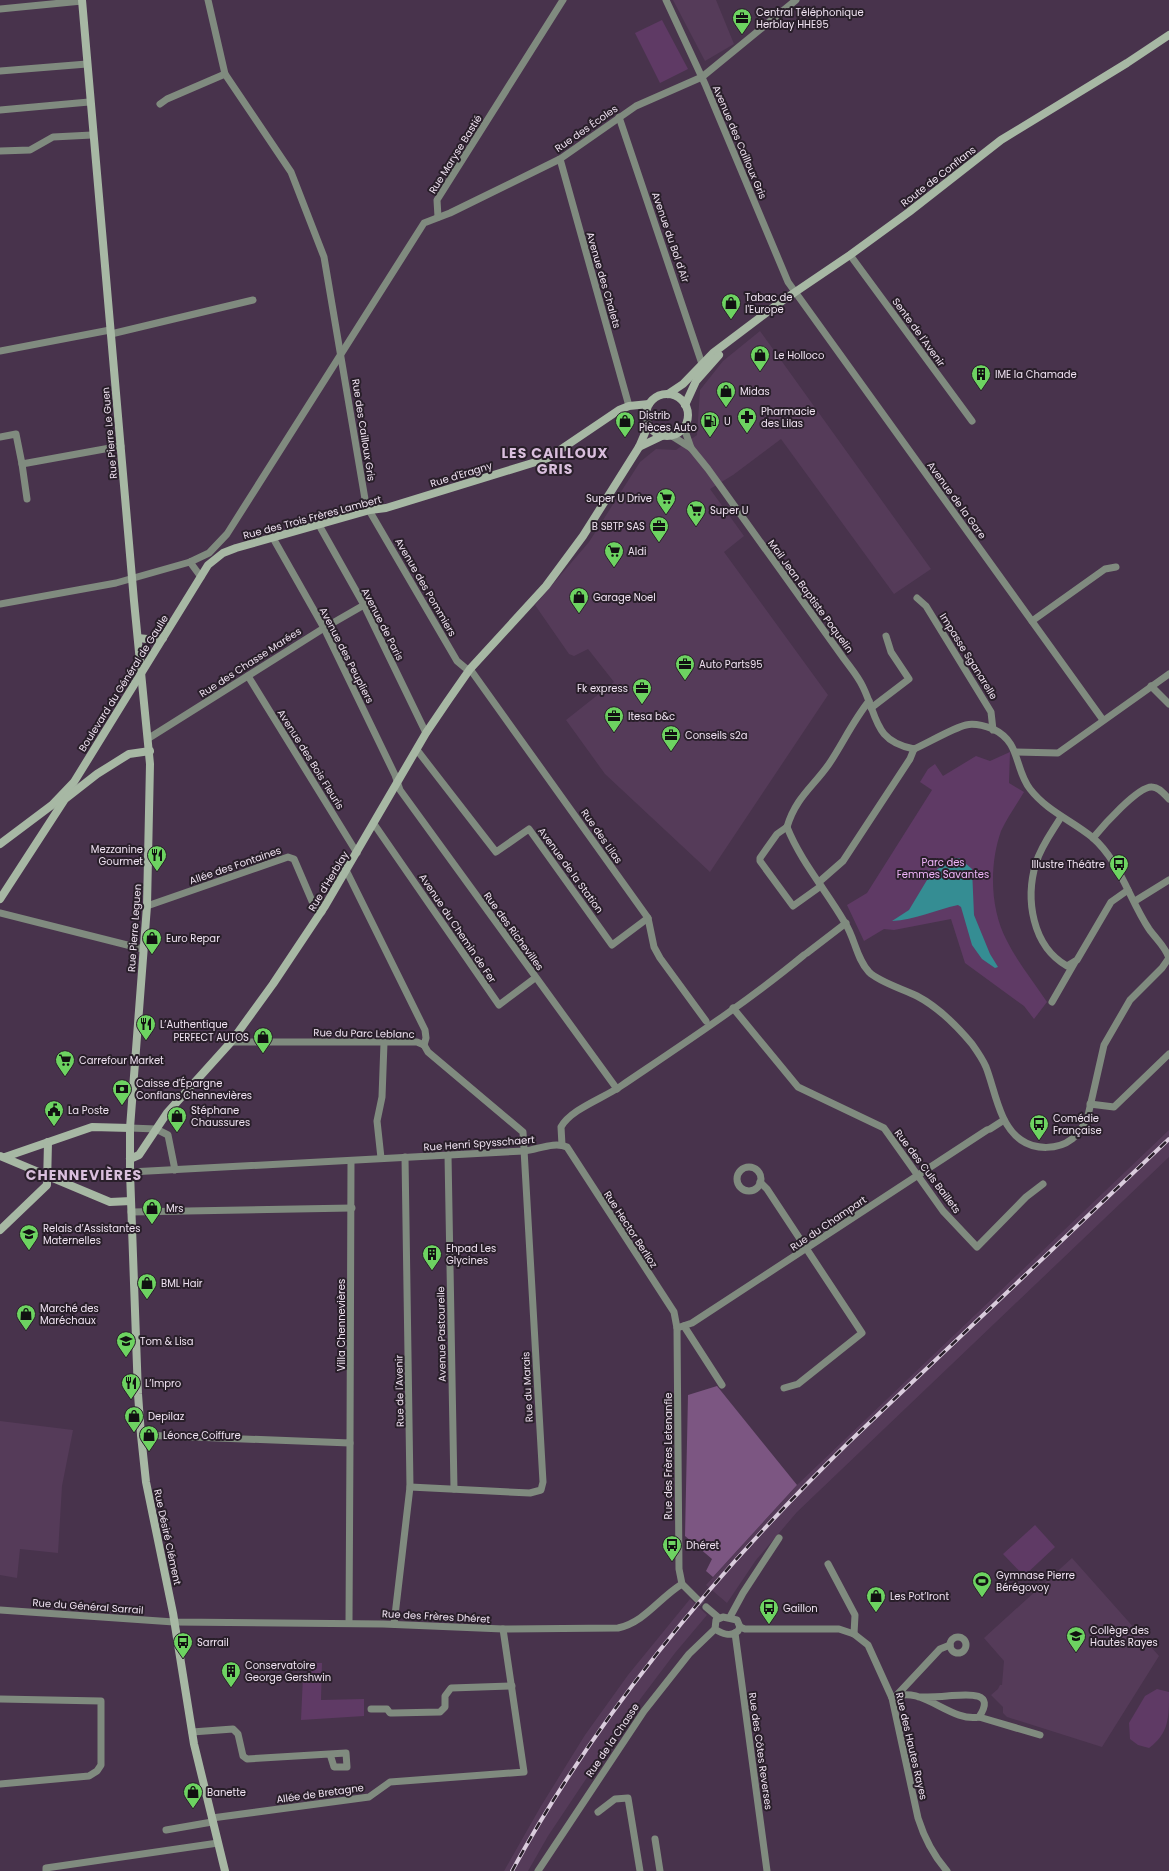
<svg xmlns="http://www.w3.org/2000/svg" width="1169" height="1871" viewBox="0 0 1169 1871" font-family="Poppins,sans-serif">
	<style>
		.built { fill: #553b59 }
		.green { fill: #5f3a65 }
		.forest { fill: #7c5682 }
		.water { fill: #358d93 }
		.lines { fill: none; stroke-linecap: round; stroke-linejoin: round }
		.street-tunnel { stroke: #614d65; stroke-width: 7; stroke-dasharray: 7 3.5; stroke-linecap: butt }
		.street { stroke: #808b7f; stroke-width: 7 }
		.secondary { stroke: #a7b8a4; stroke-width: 8 }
		.rail-casing { stroke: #daccdd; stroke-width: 4 }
		.rail { stroke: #291f2a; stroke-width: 2.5; stroke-dasharray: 8; stroke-linecap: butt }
		.labels { text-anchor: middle; stroke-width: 4; stroke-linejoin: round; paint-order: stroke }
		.poi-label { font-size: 10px; fill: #efe2f1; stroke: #291f2a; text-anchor: start }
		.street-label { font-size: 10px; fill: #efe2f1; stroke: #291f2a }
		.park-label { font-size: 10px; fill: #efb4f9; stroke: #291f2a }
		.district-label { font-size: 14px; font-weight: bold; letter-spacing: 1px; fill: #d9bfdd; stroke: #291f2a }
	</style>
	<rect width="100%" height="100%" fill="#48334c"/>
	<g class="built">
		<polygon points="673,0 716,0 734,44 705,61"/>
		<polygon points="760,331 931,569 894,594 781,439 733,475 710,489 744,536 724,552 828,695 710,872 605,774 566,720 614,682 588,649 574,656 569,654 535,605 589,542 640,462 656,449 676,450 697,435 700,390 723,361"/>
		<polygon points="1169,1130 1169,1157 797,1512 756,1560 727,1603 706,1585 797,1485"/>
		<polygon points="0,1421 73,1430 62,1486 58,1553 20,1549 17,1578 0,1575"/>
		<polygon points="1072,1558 1159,1656 1102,1747 1007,1717 1003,1713 1003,1707 991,1695 998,1689 1000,1685 1002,1685 1004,1661 984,1638"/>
		<polygon points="690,1599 707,1615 675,1653 632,1710 548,1836 528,1871 504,1871 541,1806 585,1735 628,1675"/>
	</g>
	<g class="green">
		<polygon points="662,20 688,69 660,83 635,33"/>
		<path d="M1010,752L1009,783L1024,792C1017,804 1007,818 1001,831C989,865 990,909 1007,941C1018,963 1034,982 1047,1002L1034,1019L1024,1006L965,963L951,919L894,930L884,929L864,941L847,905L867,893L932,790L920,782L928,769L935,764L943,776L976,756L990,761Z"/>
		<polygon points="1035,1525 1055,1547 1024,1576 1003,1554"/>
		<polygon points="312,1663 322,1663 321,1700 364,1699 364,1716 301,1720 303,1676 311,1675"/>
		<path d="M1157,1689L1169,1692C1169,1718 1169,1733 1149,1748L1138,1745L1130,1739L1129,1723L1145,1696Z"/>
	</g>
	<polygon class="forest" points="717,1386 797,1485 713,1577 706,1571 712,1559 685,1536 688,1395"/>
	<path class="water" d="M952,858H959L972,869L974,915L990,954L998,967L995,968L982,959L972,945L961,907L958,905C935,910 915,920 892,921L909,910L930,875Z"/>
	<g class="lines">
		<polyline class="street-tunnel" points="697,1599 706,1607"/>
		<g class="street">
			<polyline points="208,0 225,74 291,172 324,257 366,505 457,661 469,671"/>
			<polyline points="666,0 705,84 788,282 1103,720"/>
			<polyline points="0,9 82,1"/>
			<polyline points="0,71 87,64"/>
			<polyline points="160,104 167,99 225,74"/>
			<polyline points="0,110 89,102"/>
			<polyline points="619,117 702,364"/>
			<polyline points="0,151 30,150 53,137 92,135"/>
			<polyline points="560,159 629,406"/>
			<polyline points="438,217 437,200 563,0"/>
			<polyline points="850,255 972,421"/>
			<polyline points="111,334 253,300"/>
			<polyline points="0,351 110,330"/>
			<polyline points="684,428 691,448"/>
			<path d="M672,436L691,448L708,469L842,656C849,666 858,676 863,687C878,718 874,741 914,749"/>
			<polyline points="0,437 16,434 22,464 121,446"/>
			<polyline points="22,464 27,499"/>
			<polyline points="319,525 364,605 426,733"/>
			<polyline points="273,538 324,628 395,775 400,790 617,1089"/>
			<polyline points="190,562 201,577"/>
			<polyline points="917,598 926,606 991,712 993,730"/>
			<polyline points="0,604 116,583 190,562 209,553 227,534 424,223 450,213 560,159 636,106 702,77 796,0"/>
			<polyline points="1032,621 1105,569 1116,567"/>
			<polyline points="470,669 648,918 654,947 660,958 706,1021"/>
			<polyline points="248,676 357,853"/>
			<polyline points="1151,686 1169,704"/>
			<polyline points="871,708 909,679 891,652 886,636"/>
			<polyline points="149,738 324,628 364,605"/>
			<path d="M914,749C928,743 953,728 966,725C974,723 985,726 993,729C1021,742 1014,768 1030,789C1047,811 1071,820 1092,837C1120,861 1129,899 1149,929C1156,939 1165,946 1169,958"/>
			<polyline points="417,750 496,852 529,829 612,945 648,918"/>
			<polyline points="1016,752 1058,753 1169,674"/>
			<path d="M1061,817C1052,832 1041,846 1036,863C1025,899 1032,946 1067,966L1077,960L1111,902L1128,890"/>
			<polyline points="374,824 499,1005 535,978"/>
			<path d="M787,827C801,862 826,890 845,923C855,938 856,958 869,972C879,982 903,989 917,996C938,1007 957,1026 972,1044C977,1051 983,1060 986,1067C995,1090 999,1125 1021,1140C1035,1150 1058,1150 1072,1139C1078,1135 1083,1126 1087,1120L1104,1045L1130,1000L1162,968L1169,958"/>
			<path d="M787,827C796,797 813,787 829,764C843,743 853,721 869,701"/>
			<polyline points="787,827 777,834 760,858 760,861 793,906 821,886"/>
			<path d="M1093,838C1102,827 1138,786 1152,787C1159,787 1164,794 1169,799"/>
			<polyline points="346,870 425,1030 426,1038 424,1045"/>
			<polyline points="819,882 843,861 910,759 914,749"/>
			<polyline points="1135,901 1169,880"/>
			<polyline points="147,906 288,857 294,859 315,908 322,912"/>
			<polyline points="0,913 143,949"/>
			<polyline points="807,953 846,923"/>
			<polyline points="1052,1002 1075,962"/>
			<polyline points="733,1008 798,1087 884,1128 943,1211 977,1247 1026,1197 1043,1184"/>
			<polyline points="231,1042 417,1042 424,1045"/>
			<polyline points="1090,1104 1114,1107 1169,1054"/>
			<polyline points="130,1128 156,1129 168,1135 175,1170"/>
			<polyline points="990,1129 1004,1120"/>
			<path d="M562,1145L561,1127C571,1109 604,1098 621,1086C683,1044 746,1003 804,955"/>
			<polyline points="448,1155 454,1489"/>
			<polyline points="381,1158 377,1121 382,1097 384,1043"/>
			<circle cx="749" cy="1179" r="12"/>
			<path d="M130,1172L524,1151C537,1150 554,1141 567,1147L674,1312L677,1328L679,1569L682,1584L697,1599"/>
			<polyline points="760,1182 767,1189 862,1333 798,1384 784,1388"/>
			<polyline points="131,1212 352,1208"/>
			<polyline points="684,1326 722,1385"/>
			<polyline points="677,1328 692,1323 987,1130"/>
			<polyline points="141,1435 350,1443 351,1161"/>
			<polyline points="410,1487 530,1493 541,1490 543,1482 523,1132 428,1052 424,1045"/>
			<polyline points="828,1564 855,1615 854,1634"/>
			<polyline points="706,1607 719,1618"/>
			<path d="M0,1610L174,1622L383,1624L503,1629L618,1628C645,1622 659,1598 682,1584"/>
			<path d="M723,1617L737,1620L740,1627L738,1631C731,1637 722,1634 715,1629L716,1620Z"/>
			<polyline points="730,1617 743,1593 779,1538"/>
			<polyline points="349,1623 350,1443"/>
			<polyline points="394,1624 410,1487 405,1157"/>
			<path d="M740,1627L745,1629H839L854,1634L868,1645L892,1698L918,1818C924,1837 933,1855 947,1871"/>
			<polyline points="735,1633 767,1871"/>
			<circle cx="958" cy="1645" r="8"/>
			<polyline points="896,1696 940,1649 950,1645"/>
			<path d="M892,1698C921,1683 950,1723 979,1717C998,1689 962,1695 947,1696C938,1697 929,1697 919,1697"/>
			<polyline points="0,1699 101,1701 101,1765 97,1771 89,1776 0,1784"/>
			<polyline points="371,1709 387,1709 390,1713 393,1713 440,1712 445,1707 445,1696 451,1688 512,1686"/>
			<polyline points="979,1717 1040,1735"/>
			<polyline points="192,1732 233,1729 238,1734 243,1756 247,1759 346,1753 347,1767 334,1767 330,1754"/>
			<polyline points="598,1812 615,1799 628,1798 640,1871"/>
			<polyline points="212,1818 369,1797 390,1782 524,1772 503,1629"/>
			<polyline points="166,1830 212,1822"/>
			<polyline points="655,1839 660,1871"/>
			<polyline points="46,1871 46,1868 218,1843"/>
			<polyline points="538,1871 644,1711 689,1654 715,1629"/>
		</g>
		<g class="secondary">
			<polyline points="82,0 134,601 150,764 147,906 130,1128 130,1172 138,1394 141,1435 146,1482 173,1613 194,1744 225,1871"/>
			<polyline points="668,394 683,384 713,353 782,301 850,255 909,212 1001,140 1127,63 1169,35"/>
			<circle cx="667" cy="415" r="21"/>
			<polyline points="685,405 696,381 719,355"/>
			<polyline points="639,447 662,436"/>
			<polyline points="138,638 147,639 163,638"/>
			<polyline points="0,844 52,805 74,782 208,565 223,553 236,548 370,510 386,508 539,461 548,458 619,410 629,406 649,404"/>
			<polyline points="0,899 65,799 97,774 129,754 150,751"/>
			<polyline points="0,1156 110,1202 131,1201"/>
			<polyline points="5,1157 92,1127 130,1128"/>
			<polyline points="130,1159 139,1155 167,1113 231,1042 273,984 325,906 426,733 447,702 470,669 546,586 583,536 639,447 648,426"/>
			<polyline points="0,1230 47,1185 48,1142"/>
		</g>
		<g class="rail-casing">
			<path id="rail" d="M512,1871C599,1711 719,1569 849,1442L1169,1139"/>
		</g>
		<use href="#rail" class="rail"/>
	</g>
	<defs>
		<g id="office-pin" transform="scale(1)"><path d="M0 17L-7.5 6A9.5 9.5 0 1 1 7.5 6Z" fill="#6dd361" stroke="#291f2a"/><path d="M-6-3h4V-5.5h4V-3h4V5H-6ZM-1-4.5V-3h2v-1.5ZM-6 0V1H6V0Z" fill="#111"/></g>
		<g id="shop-pin" transform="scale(1)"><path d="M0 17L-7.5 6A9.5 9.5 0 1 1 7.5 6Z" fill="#6dd361" stroke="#291f2a"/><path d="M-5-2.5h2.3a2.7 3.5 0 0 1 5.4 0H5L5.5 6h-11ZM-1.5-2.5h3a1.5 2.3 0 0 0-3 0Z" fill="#111"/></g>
		<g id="building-pin" transform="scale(1)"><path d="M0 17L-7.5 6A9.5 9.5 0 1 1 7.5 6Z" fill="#6dd361" stroke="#291f2a"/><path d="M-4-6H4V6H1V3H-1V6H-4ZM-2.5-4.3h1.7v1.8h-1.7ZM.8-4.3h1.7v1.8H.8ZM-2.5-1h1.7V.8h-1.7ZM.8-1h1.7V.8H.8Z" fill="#111"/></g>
		<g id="pharmacy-pin" transform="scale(1)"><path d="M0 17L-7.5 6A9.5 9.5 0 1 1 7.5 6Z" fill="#6dd361" stroke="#291f2a"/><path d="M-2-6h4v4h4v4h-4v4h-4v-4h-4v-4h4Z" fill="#111"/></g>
		<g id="fuel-pin" transform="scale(1)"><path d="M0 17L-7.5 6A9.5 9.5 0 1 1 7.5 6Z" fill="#6dd361" stroke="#291f2a"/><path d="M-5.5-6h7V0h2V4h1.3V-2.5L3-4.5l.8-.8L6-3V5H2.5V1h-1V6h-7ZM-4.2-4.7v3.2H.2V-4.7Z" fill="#111"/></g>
		<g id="supermarket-pin" transform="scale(1)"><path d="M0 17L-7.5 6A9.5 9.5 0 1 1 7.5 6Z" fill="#6dd361" stroke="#291f2a"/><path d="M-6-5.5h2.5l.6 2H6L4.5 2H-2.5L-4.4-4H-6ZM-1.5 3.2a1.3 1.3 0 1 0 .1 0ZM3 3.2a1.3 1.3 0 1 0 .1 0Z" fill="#111"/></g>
		<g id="restaurant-pin" transform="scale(1)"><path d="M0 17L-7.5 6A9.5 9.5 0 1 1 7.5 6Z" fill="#6dd361" stroke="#291f2a"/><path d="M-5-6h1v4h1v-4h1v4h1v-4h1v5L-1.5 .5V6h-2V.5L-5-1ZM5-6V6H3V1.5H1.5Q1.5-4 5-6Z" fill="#111"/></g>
		<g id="bus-pin" transform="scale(1)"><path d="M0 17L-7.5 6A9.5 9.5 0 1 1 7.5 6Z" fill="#6dd361" stroke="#291f2a"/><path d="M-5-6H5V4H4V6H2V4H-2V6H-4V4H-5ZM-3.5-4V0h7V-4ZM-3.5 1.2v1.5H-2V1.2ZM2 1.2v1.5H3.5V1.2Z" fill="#111"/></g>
		<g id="bank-pin" transform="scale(1)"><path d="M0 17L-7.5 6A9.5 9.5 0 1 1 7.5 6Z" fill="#6dd361" stroke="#291f2a"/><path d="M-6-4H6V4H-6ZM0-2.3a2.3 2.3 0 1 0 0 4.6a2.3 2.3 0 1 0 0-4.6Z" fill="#111"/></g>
		<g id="civic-pin" transform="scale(1)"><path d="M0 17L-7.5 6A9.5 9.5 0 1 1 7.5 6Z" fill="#6dd361" stroke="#291f2a"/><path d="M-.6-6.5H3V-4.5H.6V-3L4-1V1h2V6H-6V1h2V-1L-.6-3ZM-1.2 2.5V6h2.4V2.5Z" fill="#111"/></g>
		<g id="school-pin" transform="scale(1)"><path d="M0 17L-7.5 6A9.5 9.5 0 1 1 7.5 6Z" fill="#6dd361" stroke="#291f2a"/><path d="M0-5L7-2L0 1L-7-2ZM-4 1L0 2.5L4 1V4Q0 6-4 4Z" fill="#111"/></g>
		<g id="stadium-pin" transform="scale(1)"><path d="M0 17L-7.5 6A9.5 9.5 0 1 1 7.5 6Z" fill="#6dd361" stroke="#291f2a"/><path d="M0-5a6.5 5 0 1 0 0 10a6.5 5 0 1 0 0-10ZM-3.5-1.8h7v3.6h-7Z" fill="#111"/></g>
	</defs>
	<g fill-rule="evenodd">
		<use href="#office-pin" x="742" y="18"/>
		<use href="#shop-pin" x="731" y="303"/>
		<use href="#shop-pin" x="760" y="355"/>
		<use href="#building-pin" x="981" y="374"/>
		<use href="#shop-pin" x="726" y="391"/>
		<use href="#pharmacy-pin" x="747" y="417"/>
		<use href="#shop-pin" x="625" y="421"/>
		<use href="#fuel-pin" x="710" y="421"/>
		<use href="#supermarket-pin" x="666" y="498"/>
		<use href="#supermarket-pin" x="696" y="510"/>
		<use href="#office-pin" x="659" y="526"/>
		<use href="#supermarket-pin" x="614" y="551"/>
		<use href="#shop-pin" x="579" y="597"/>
		<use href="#office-pin" x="685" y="664"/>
		<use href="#office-pin" x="642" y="688"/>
		<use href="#office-pin" x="614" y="716"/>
		<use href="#office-pin" x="671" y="735"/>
		<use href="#restaurant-pin" x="157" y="855"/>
		<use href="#bus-pin" x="1119" y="864"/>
		<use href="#shop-pin" x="152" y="938"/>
		<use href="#restaurant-pin" x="146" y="1024"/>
		<use href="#shop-pin" x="263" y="1037"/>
		<use href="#supermarket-pin" x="65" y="1060"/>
		<use href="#bank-pin" x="122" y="1089"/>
		<use href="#civic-pin" x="54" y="1110"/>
		<use href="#shop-pin" x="177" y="1116"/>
		<use href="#bus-pin" x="1039" y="1124"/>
		<use href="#shop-pin" x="152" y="1208"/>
		<use href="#school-pin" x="29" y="1234"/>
		<use href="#building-pin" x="432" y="1254"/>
		<use href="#shop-pin" x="147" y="1283"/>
		<use href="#shop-pin" x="26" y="1314"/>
		<use href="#school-pin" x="126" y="1341"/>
		<use href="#restaurant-pin" x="131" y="1383"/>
		<use href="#shop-pin" x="134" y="1416"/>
		<use href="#shop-pin" x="149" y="1435"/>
		<use href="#bus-pin" x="672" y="1545"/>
		<use href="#stadium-pin" x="982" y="1581"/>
		<use href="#shop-pin" x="876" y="1596"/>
		<use href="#bus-pin" x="769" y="1608"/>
		<use href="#school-pin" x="1076" y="1636"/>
		<use href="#bus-pin" x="183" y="1642"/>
		<use href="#building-pin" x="231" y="1671"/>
		<use href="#shop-pin" x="193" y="1792"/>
	</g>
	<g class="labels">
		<g class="poi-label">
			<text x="756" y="16">Central Téléphonique<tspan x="756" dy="12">Herblay HHE95</tspan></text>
			<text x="745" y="301">Tabac de<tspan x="745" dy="12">l'Europe</tspan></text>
			<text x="774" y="359">Le Holloco</text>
			<text x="995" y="378">IME la Chamade</text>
			<text x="740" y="395">Midas</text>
			<text x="761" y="415">Pharmacie<tspan x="761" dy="12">des Lilas</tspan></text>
			<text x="639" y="419">Distrib<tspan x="639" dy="12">Pièces Auto</tspan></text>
			<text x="724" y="425">U</text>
			<text x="652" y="502" text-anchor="end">Super U Drive</text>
			<text x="710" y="514">Super U</text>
			<text x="645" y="530" text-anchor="end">B SBTP SAS</text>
			<text x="628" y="555">Aldi</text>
			<text x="593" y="601">Garage Noel</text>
			<text x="699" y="668">Auto Parts95</text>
			<text x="628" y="692" text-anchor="end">Fk express</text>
			<text x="628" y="720">Itesa b&amp;c</text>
			<text x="685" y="739">Conseils s2a</text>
			<text x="143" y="853" text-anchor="end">Mezzanine<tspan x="143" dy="12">Gourmet</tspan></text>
			<text x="1105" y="868" text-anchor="end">Illustre Théâtre</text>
			<text x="166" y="942">Euro Repar</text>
			<text x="160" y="1028">L’Authentique</text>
			<text x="249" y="1041" text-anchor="end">PERFECT AUTOS</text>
			<text x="79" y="1064">Carrefour Market</text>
			<text x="136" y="1087">Caisse d'Épargne<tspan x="136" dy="12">Conflans Chennevières</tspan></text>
			<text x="68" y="1114">La Poste</text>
			<text x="191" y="1114">Stéphane<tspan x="191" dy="12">Chaussures</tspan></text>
			<text x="1053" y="1122">Comédie<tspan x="1053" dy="12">Française</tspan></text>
			<text x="166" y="1212">Mrs</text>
			<text x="43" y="1232">Relais d’Assistantes<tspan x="43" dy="12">Maternelles</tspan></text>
			<text x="446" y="1252">Ehpad Les<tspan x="446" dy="12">Glycines</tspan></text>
			<text x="161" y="1287">BML Hair</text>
			<text x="40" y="1312">Marché des<tspan x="40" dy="12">Maréchaux</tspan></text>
			<text x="140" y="1345">Tom &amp; Lisa</text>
			<text x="145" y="1387">L’Impro</text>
			<text x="148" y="1420">Depilaz</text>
			<text x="163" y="1439">Léonce Coiffure</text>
			<text x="686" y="1549">Dhéret</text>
			<text x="996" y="1579">Gymnase Pierre<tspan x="996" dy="12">Bérégovoy</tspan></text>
			<text x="890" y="1600">Les Pot’Iront</text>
			<text x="783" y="1612">Gaillon</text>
			<text x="1090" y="1634">Collège des<tspan x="1090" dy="12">Hautes Rayes</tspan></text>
			<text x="197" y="1646">Sarrail</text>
			<text x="245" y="1669">Conservatoire<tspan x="245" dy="12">George Gershwin</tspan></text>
			<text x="207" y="1796">Banette</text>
		</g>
		<g class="street-label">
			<text transform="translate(586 128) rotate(-35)" y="4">Rue des Écoles</text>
			<text transform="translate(740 142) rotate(67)" y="4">Avenue des Cailloux Gris</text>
			<text transform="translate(455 154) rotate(-58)" y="4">Rue Maryse Bastié</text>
			<text transform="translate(938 176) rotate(-38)" y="4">Route de Conflans</text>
			<text transform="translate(671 237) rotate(71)" y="4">Avenue du Bol d'Air</text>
			<text transform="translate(604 280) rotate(74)" y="4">Avenue des Chalets</text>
			<text transform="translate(919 332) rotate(54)" y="4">Sente de l'Avenir</text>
			<text transform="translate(364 430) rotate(81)" y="4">Rue des Cailloux Gris</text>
			<text transform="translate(109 433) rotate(-95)" y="4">Rue Pierre Le Guen</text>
			<text transform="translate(461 474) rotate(-17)" y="4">Rue d'Eragny</text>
			<text transform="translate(957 500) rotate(54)" y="4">Avenue de la Gare</text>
			<text transform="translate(312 517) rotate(-15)" y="4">Rue des Trois Frères Lambert</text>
			<text transform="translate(426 587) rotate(60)" y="4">Avenue des Pommiers</text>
			<text transform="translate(811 596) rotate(54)" y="4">Mail Jean Baptiste Poquelin</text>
			<text transform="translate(383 624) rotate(63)" y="4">Avenue de Paris</text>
			<text transform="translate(347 655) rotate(63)" y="4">Avenue des Peupliers</text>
			<text transform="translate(969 656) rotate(58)" y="4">Impasse Sganarelle</text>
			<text transform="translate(250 662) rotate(-33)" y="4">Rue des Chasse Marées</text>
			<text transform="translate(123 683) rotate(-58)" y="4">Boulevard du Général de Gaulle</text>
			<text transform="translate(311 759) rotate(58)" y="4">Avenue des Bois Fleuris</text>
			<text transform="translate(602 836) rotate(55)" y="4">Rue des Lilas</text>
			<text transform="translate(235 865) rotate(-19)" y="4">Allée des Fontaines</text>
			<text transform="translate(571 870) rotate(54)" y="4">Avenue de la Station</text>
			<text transform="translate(328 881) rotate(-59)" y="4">Rue d'Herblay</text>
			<text transform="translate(134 928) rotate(-86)" y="4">Rue Pierre Leguen</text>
			<text transform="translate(458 928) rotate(56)" y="4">Avenue du Chemin de Fer</text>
			<text transform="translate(514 931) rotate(54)" y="4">Rue des Richevilles</text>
			<text transform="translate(364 1033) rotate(1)" y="4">Rue du Parc Leblanc</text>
			<text transform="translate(479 1143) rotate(-4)" y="4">Rue Henri Spysschaert</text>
			<text transform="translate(928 1171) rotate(53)" y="4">Rue des Culs Baillets</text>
			<text transform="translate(828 1223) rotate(-34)" y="4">Rue du Champart</text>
			<text transform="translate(631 1229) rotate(57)" y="4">Rue Hector Berlioz</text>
			<text transform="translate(341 1325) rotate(-90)" y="4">Villa Chennevières</text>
			<text transform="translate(441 1334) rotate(-91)" y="4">Avenue Pastourelle</text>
			<text transform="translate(527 1387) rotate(-93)" y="4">Rue du Marais</text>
			<text transform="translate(399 1391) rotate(-91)" y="4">Rue de l'Avenir</text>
			<text transform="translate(668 1456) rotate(-90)" y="4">Rue des Frères Letenanfle</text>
			<text transform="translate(168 1537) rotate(78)" y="4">Rue Désiré Clément</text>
			<text transform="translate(88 1606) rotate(4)" y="4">Rue du Général Sarrail</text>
			<text transform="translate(436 1616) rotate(3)" y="4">Rue des Frères Dhéret</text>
			<text transform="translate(612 1740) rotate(-56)" y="4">Rue de la Chasse</text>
			<text transform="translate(912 1746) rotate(77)" y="4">Rue des Hautes Rayes</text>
			<text transform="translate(761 1751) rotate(82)" y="4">Rue des Côtes Reverses</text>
			<text transform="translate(320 1793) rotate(-8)" y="4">Allée de Bretagne</text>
		</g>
		<g class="park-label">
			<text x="943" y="866">Parc des<tspan x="943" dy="12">Femmes Savantes</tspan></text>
		</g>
		<g class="district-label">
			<text x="555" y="458">LES CAILLOUX<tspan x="555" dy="16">GRIS</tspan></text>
			<text x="84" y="1180">CHENNEVIÈRES</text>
		</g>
	</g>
</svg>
